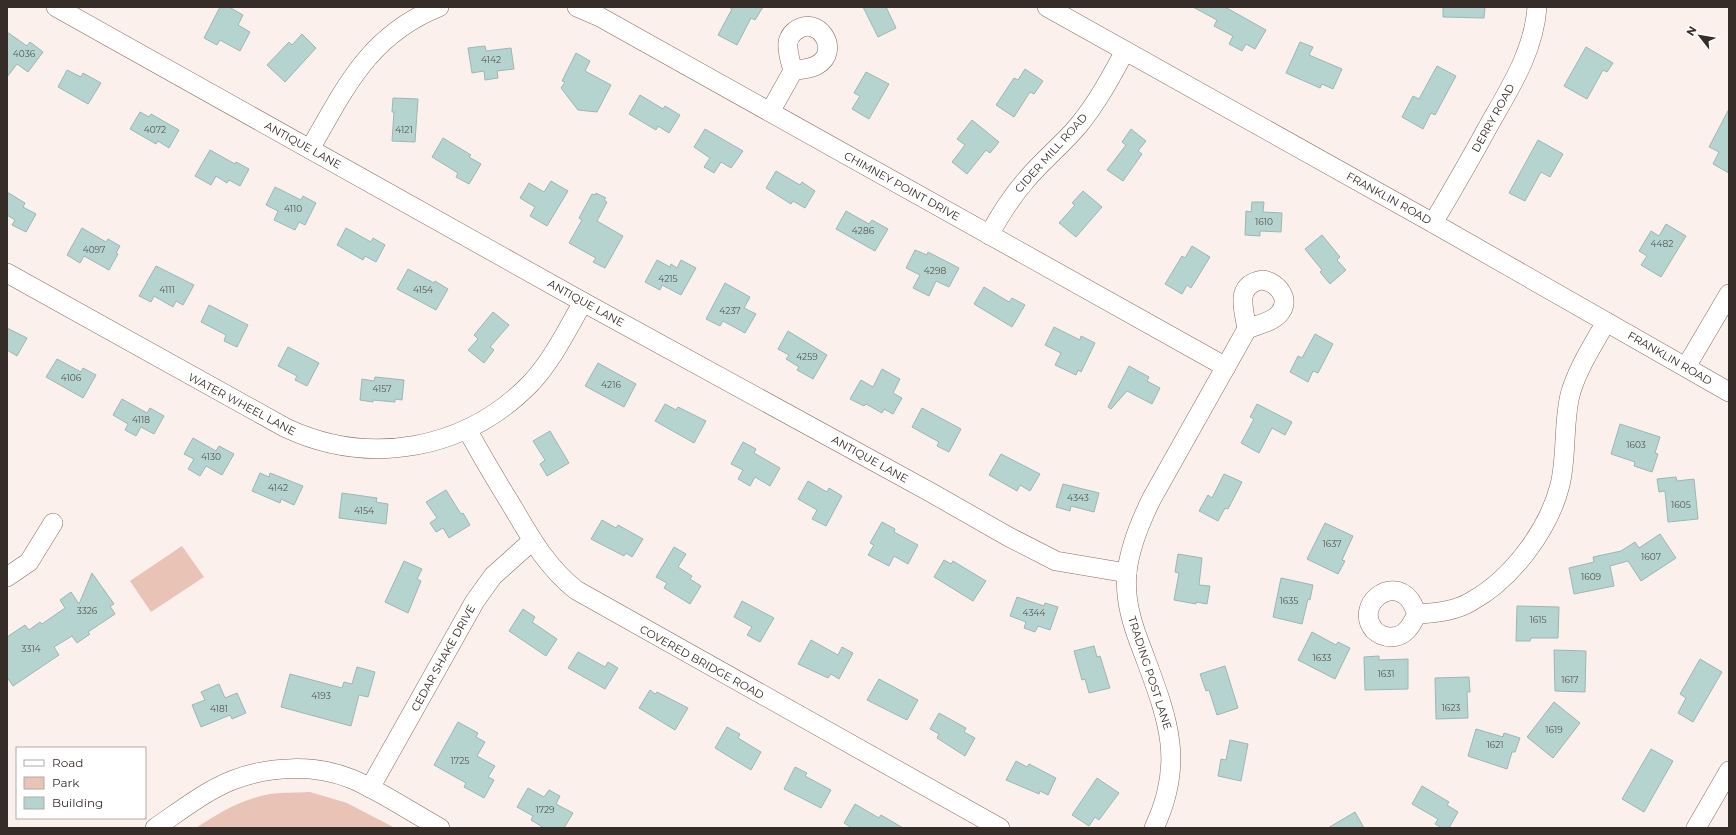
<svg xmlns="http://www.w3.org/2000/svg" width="1736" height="835" viewBox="0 0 1736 835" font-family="Montserrat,sans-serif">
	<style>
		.green { fill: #e9c3b5 }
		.building { fill: #b6d4cf; stroke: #9bb8b4 }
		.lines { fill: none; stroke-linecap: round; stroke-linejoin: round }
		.minor-casing { stroke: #856e65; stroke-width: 20 }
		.minor { stroke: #fff; stroke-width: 19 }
		.labels { text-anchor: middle; stroke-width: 3.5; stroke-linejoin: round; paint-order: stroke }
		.number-label { font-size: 9px; fill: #565652 }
		.street-label { font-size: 11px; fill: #362c28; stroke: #fff }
	</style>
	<rect width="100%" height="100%" fill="#fbf0ec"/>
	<g class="green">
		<polygon points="182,546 204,577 151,612 130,581"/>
		<path d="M310,792L347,803L395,828H196C219,813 242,799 270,794C283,792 297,793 310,792Z"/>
	</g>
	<g class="building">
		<polygon points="220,7 229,7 243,15 238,25 250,32 240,51 220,40 217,45 204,38"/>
		<polygon points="729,7 763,7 755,20 751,18 737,45 718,35 732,9"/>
		<polygon points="863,7 886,7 896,28 878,37"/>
		<polygon points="1193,7 1225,7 1266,30 1255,49 1246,44 1242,51 1229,44 1233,36 1214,26 1217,20"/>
		<polygon points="1443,7 1485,7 1484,18 1443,17"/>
		<polygon points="7,32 27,46 30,42 43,52 28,72 17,64 7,77"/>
		<polygon points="302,34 316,48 285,82 267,65 289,42 292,45"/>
		<polygon points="1300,42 1313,47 1309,55 1342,69 1333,89 1322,84 1320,88 1286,73"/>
		<polygon points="485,46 486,51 511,48 514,69 497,71 498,78 485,80 484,71 472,73 468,48"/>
		<polygon points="1586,47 1613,63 1607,72 1603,70 1587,99 1564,86"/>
		<polygon points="576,53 590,61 585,71 611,85 597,112 578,110 561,88 565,82 562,81"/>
		<polygon points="1437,66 1456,76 1435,115 1431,113 1423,129 1402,117 1413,96 1419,99"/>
		<polygon points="1025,69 1043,81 1034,94 1030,92 1014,117 996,105 1014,78 1018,80"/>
		<polygon points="67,70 81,77 83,73 101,83 88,104 58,87"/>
		<polygon points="866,72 889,84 869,119 852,109 860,96 854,93"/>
		<polygon points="640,95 663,109 665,106 680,115 669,133 658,126 656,130 629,114"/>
		<polygon points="393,98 418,99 415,142 392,141 394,112 392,112"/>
		<polygon points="1729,109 1729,173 1713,164 1719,152 1709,147"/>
		<polygon points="140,112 149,117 151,114 179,130 169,148 158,141 156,144 130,129"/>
		<polygon points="972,120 999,142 990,153 986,150 967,174 952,162 965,145 957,139"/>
		<polygon points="705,129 743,151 731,168 721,162 714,173 704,167 710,158 694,147"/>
		<polygon points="1131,129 1146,141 1138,151 1142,154 1123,181 1107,170 1126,145 1122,142"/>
		<polygon points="443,138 471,155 469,157 481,164 469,184 456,177 458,173 432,157"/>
		<polygon points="1538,140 1563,154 1550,177 1541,172 1525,201 1509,193"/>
		<polygon points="210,150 235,164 236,162 249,169 240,186 229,180 227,183 216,176 211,185 195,176"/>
		<polygon points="776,171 800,185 802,182 815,191 805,208 793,201 791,204 766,188"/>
		<polygon points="551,181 568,191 547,226 530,216 535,207 520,198 529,183 544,192"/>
		<polygon points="275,187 301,200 303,196 316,203 305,225 299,222 295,230 274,220 278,211 266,205"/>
		<polygon points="1083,191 1102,207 1076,237 1059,223 1075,205 1072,203"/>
		<polygon points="7,192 25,203 23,207 36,214 26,232 12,225 15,220 7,215"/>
		<polygon points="596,193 606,198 604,200 607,202 597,221 623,236 605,268 593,262 596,258 569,243 582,220 579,218 592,194 595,195"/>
		<polygon points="1252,202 1264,202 1263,212 1282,213 1281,232 1260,231 1260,236 1245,235 1246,211 1251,212"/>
		<polygon points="846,211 869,224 872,220 888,229 875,251 836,229"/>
		<polygon points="1666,224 1686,236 1661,277 1641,265 1647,256 1639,251 1651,231 1659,236"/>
		<polygon points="82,228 106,242 108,239 120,246 116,253 118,254 109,270 84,256 80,263 67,255"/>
		<polygon points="346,228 371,242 373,238 385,245 376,262 365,256 363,260 337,245"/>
		<polygon points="1322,235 1340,257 1337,260 1346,270 1330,284 1320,272 1322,270 1305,249"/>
		<polygon points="1192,246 1210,257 1191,288 1187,285 1182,294 1165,284 1182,256 1185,258"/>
		<polygon points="915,250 927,255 928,252 959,268 949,287 936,281 929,296 913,288 920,275 906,268"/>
		<polygon points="657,260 670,267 671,264 677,268 681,260 696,268 681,295 662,285 660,290 645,282"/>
		<polygon points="156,266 194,285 183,305 176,301 173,307 154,296 151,302 139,296"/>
		<polygon points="408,269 434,283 435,281 448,289 436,310 397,289"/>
		<polygon points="725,283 750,297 744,308 756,314 745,333 723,321 720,326 706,319"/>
		<polygon points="984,287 1009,302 1012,298 1025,305 1012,327 974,304"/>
		<polygon points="209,305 248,325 237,347 224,341 226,335 201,322"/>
		<polygon points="493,312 509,325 490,347 494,350 484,363 468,350 478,339 474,335"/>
		<polygon points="1054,327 1080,340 1081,336 1095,343 1081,372 1078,370 1076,375 1055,365 1061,353 1045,345"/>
		<polygon points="7,328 27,338 17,356 7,350"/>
		<polygon points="788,331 827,355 813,379 797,370 799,367 786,359 789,355 778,349"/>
		<polygon points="1315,334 1333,344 1318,373 1313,371 1308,382 1290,372 1298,356 1302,358"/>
		<polygon points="288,347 319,363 307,386 295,380 297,376 278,366"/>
		<polygon points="57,359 81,372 83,368 96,375 83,398 46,377"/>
		<polygon points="598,363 636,384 624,407 585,386"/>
		<polygon points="1129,366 1149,377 1147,381 1160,388 1152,404 1127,391 1111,409 1108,407"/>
		<polygon points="882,369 900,379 893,393 902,398 893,414 884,409 882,413 866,404 864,406 850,399 861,380 873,387"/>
		<polygon points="375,377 404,380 402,400 395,399 395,402 373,400 373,402 360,400 362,379 374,381"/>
		<polygon points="122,399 147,413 150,408 164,416 154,434 141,427 136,436 125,430 128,424 113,415"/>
		<polygon points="665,404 676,410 678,407 706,421 694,443 655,421"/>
		<polygon points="1257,404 1292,422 1285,435 1272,428 1259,453 1241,443 1254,419 1250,417"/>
		<polygon points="922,408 961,429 949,452 937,446 939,442 912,427"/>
		<polygon points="1620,424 1660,437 1655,453 1658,454 1652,472 1634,466 1635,462 1611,454"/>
		<polygon points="550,431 569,463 547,476 540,464 545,460 533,441"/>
		<polygon points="193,438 216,451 219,446 234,454 222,475 206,466 200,476 188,469 194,459 184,454"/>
		<polygon points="743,442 756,449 754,453 780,468 770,486 755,477 750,486 738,479 743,470 731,464"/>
		<polygon points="1001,454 1040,474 1030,491 1020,485 1017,491 989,475"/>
		<polygon points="260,473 269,477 270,473 303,486 294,505 281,499 280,503 252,491"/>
		<polygon points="1224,474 1242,482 1228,509 1225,508 1218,521 1199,511 1208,495 1212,498"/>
		<polygon points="1676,477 1677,481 1694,479 1698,519 1668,522 1665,491 1659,492 1657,479"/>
		<polygon points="808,481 827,492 829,488 842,496 826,526 812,519 817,510 798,499"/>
		<polygon points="1063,484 1099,493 1094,512 1071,506 1070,511 1056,507"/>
		<polygon points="446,490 461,514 463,513 470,525 449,538 443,528 436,532 430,523 437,518 426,502"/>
		<polygon points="342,493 377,498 376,502 388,504 386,524 339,518"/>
		<polygon points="602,520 616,528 618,525 643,539 632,557 626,553 624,556 591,539"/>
		<polygon points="882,522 895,529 894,532 918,545 908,564 894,556 889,566 868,555 874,545 870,543"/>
		<polygon points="1325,523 1353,536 1342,560 1345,561 1338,574 1307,559"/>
		<polygon points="1660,534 1676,558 1641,581 1628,561 1610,566 1614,586 1574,594 1569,568 1594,562 1593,557 1621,551 1635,542 1639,548"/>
		<polygon points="674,547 686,554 678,567 692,576 690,579 701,586 690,604 664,588 667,583 656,577"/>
		<polygon points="1178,554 1202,558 1199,585 1210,586 1207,604 1196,602 1196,604 1174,600 1179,573 1175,572"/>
		<polygon points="944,560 951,564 953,561 986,581 973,601 934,577"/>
		<polygon points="404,561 422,569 417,579 421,581 408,613 385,602"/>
		<polygon points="92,573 114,604 110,606 115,614 88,632 90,634 77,643 72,636 54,647 59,655 13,686 7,677 7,637 25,625 29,630 40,622 42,624 65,608 60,600 71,592 79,604"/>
		<polygon points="1281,578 1313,585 1310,600 1308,599 1302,624 1273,617"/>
		<polygon points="1017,597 1044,606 1045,603 1058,607 1050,630 1038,626 1035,632 1024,628 1026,622 1010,616"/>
		<polygon points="742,601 774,618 760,642 747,635 752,627 734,617"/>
		<polygon points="1517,606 1559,607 1558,638 1531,638 1530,641 1516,641"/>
		<polygon points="523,609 535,617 532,622 557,639 546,656 509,631"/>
		<polygon points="1312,632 1336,645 1338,642 1350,648 1335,679 1298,660"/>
		<polygon points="811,640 838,655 842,647 853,653 839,679 831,674 828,678 798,664"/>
		<polygon points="1094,646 1097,657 1100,656 1110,688 1089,693 1085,679 1082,680 1074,651"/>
		<polygon points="1554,650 1586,651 1585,692 1555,691"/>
		<polygon points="578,652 605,667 608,662 618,668 605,689 568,668"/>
		<polygon points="1379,656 1379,660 1408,659 1408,689 1365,690 1364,657"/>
		<polygon points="1700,659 1722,672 1693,722 1678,713 1686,698 1680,694"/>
		<polygon points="1225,666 1238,708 1217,715 1209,690 1206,691 1200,674"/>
		<polygon points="357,667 375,672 368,697 359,695 351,726 281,707 290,674 342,688 344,682 352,684"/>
		<polygon points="1469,677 1470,692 1467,692 1468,718 1436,719 1435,678"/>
		<polygon points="879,679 918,700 907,720 867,700"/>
		<polygon points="219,684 225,698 237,693 246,713 232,719 230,715 201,727 192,705 205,700 201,692"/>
		<polygon points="650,690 655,694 657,692 688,708 675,730 639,708"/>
		<polygon points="1554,702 1580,723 1553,758 1527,737"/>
		<polygon points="939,713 966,728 964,732 975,738 965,756 937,738 939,734 930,729"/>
		<polygon points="458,722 478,733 476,737 485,742 477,756 495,766 488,777 494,780 484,798 464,787 466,783 434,765"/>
		<polygon points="727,727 740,734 738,738 761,752 751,770 715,748"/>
		<polygon points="1476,729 1503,737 1504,733 1520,738 1515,752 1512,752 1507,769 1468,756"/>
		<polygon points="1230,740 1248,744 1241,781 1218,776 1221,759 1226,760"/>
		<polygon points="1651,749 1673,761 1644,812 1622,799"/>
		<polygon points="1016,761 1027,767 1029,764 1056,778 1048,795 1040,791 1039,794 1006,780"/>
		<polygon points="795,767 807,773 805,776 831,790 821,808 784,789"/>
		<polygon points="1097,778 1119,793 1099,820 1095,817 1089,826 1072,815"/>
		<polygon points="1422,786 1449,802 1447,805 1458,812 1449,828 1442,828 1435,824 1438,819 1412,804"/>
		<polygon points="528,788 544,797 549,790 560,796 556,804 573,813 564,828 544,828 531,820 533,816 517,807"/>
		<polygon points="855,804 879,818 881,815 903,828 852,828 844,823"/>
		<polygon points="1355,812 1364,828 1328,828"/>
	</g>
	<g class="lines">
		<g class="minor-casing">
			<g id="minor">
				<polyline points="56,7 583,302 930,492 1009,537 1056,561 1127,573"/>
				<polyline points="577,7 600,17 1226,367"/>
				<polyline points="1047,7 1433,223 1729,392"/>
				<path d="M770,112L793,71C801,69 810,69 817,65C842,51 818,13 795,31C790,35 787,41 788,47C788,55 791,63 793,71"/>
				<path d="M310,149C345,88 369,35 439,7"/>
				<path d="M1433,223C1452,191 1471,158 1489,125C1510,88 1534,51 1537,7"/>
				<path d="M989,235C1000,215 1012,196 1027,179C1043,160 1062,145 1078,126C1097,103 1111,77 1125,51"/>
				<path d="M7,273L286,428C370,467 466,450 531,383C553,359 567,330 583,302"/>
				<path d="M1262,280C1278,282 1292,300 1279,314C1272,322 1257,325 1247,329C1244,309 1234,285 1262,280Z"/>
				<polyline points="1686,367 1729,294"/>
				<path d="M467,429C481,455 496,480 512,506C531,538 546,566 576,590L1000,828"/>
				<polyline points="7,577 29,562 53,523"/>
				<path d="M1417,614C1411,626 1405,637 1391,637C1385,637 1378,634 1374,630C1354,606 1391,575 1410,600C1413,604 1415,610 1417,614C1436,613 1456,611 1472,601C1512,579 1549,529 1560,485C1567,456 1563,425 1570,395C1577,369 1593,345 1606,322"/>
				<polyline points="370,788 475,601 493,576 532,541"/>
				<path d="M155,828C180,811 205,791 233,780C270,766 315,764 352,779C380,791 413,813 440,828"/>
				<path d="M1154,828C1186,761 1167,717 1143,652C1133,627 1124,600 1127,572C1130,546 1140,522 1152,498L1247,329"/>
				<polyline points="1696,828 1729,771"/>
			</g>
		</g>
		<use href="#minor" class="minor"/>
	</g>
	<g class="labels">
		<g class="number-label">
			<text x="24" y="57">4036</text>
			<text x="491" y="63">4142</text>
			<text x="155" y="133">4072</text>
			<text x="404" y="133">4121</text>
			<text x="293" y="212">4110</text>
			<text x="1264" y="225">1610</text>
			<text x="863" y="234">4286</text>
			<text x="1662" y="247">4482</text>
			<text x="94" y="253">4097</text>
			<text x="935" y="274">4298</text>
			<text x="668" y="282">4215</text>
			<text x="167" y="293">4111</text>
			<text x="423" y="293">4154</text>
			<text x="730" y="314">4237</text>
			<text x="807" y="360">4259</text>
			<text x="71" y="381">4106</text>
			<text x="611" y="388">4216</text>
			<text x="382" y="392">4157</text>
			<text x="141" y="423">4118</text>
			<text x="1636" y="448">1603</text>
			<text x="211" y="460">4130</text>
			<text x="278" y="491">4142</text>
			<text x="1078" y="501">4343</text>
			<text x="1681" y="508">1605</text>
			<text x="364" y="514">4154</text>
			<text x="1332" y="547">1637</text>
			<text x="1651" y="560">1607</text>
			<text x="1591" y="580">1609</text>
			<text x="1289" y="604">1635</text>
			<text x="87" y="614">3326</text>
			<text x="1034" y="616">4344</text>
			<text x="1538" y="623">1615</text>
			<text x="31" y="652">3314</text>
			<text x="1322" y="661">1633</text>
			<text x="1386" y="677">1631</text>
			<text x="1570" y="683">1617</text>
			<text x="321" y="699">4193</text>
			<text x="1451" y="711">1623</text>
			<text x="219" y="712">4181</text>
			<text x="1554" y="733">1619</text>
			<text x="1495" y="748">1621</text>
			<text x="460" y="764">1725</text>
			<text x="545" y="813">1729</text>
		</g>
		<g class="street-label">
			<text transform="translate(1493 118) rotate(-61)" y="4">DERRY ROAD</text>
			<text transform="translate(303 145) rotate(29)" y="4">ANTIQUE LANE</text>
			<text transform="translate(1051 153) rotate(-48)" y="4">CIDER MILL ROAD</text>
			<text transform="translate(902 186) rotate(29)" y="4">CHIMNEY POINT DRIVE</text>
			<text transform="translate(1389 198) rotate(29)" y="4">FRANKLIN ROAD</text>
			<text transform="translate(586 303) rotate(29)" y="4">ANTIQUE LANE</text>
			<text transform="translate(1670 358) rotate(30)" y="4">FRANKLIN ROAD</text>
			<text transform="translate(242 404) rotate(28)" y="4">WATER WHEEL LANE</text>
			<text transform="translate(870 459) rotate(29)" y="4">ANTIQUE LANE</text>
			<text transform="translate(443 658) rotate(-61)" y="4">CEDAR SHAKE DRIVE</text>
			<text transform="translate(702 662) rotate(29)" y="4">COVERED BRIDGE ROAD</text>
			<text transform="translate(1150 673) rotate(72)" y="4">TRADING POST LANE</text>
		</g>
	</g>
	<rect width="1736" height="835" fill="none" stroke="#362c28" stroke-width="16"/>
	<rect x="16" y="747" width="130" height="72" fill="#ffffff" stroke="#afaba9"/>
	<rect x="24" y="760" width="20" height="6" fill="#ffffff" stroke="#afaba9"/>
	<text x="52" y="767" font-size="12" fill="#362c28">Road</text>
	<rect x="24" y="777" width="20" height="12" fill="#e9c3b5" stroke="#afaba9"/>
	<text x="52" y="787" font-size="12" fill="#362c28">Park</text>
	<rect x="24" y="797" width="20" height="12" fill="#b6d4cf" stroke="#afaba9"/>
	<text x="52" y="807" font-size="12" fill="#362c28">Building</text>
	<g transform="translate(1700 36) rotate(301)" stroke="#ffffff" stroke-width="3" paint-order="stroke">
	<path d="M0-3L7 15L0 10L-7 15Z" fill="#362c28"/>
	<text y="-6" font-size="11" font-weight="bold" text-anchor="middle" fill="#362c28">N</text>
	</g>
</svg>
